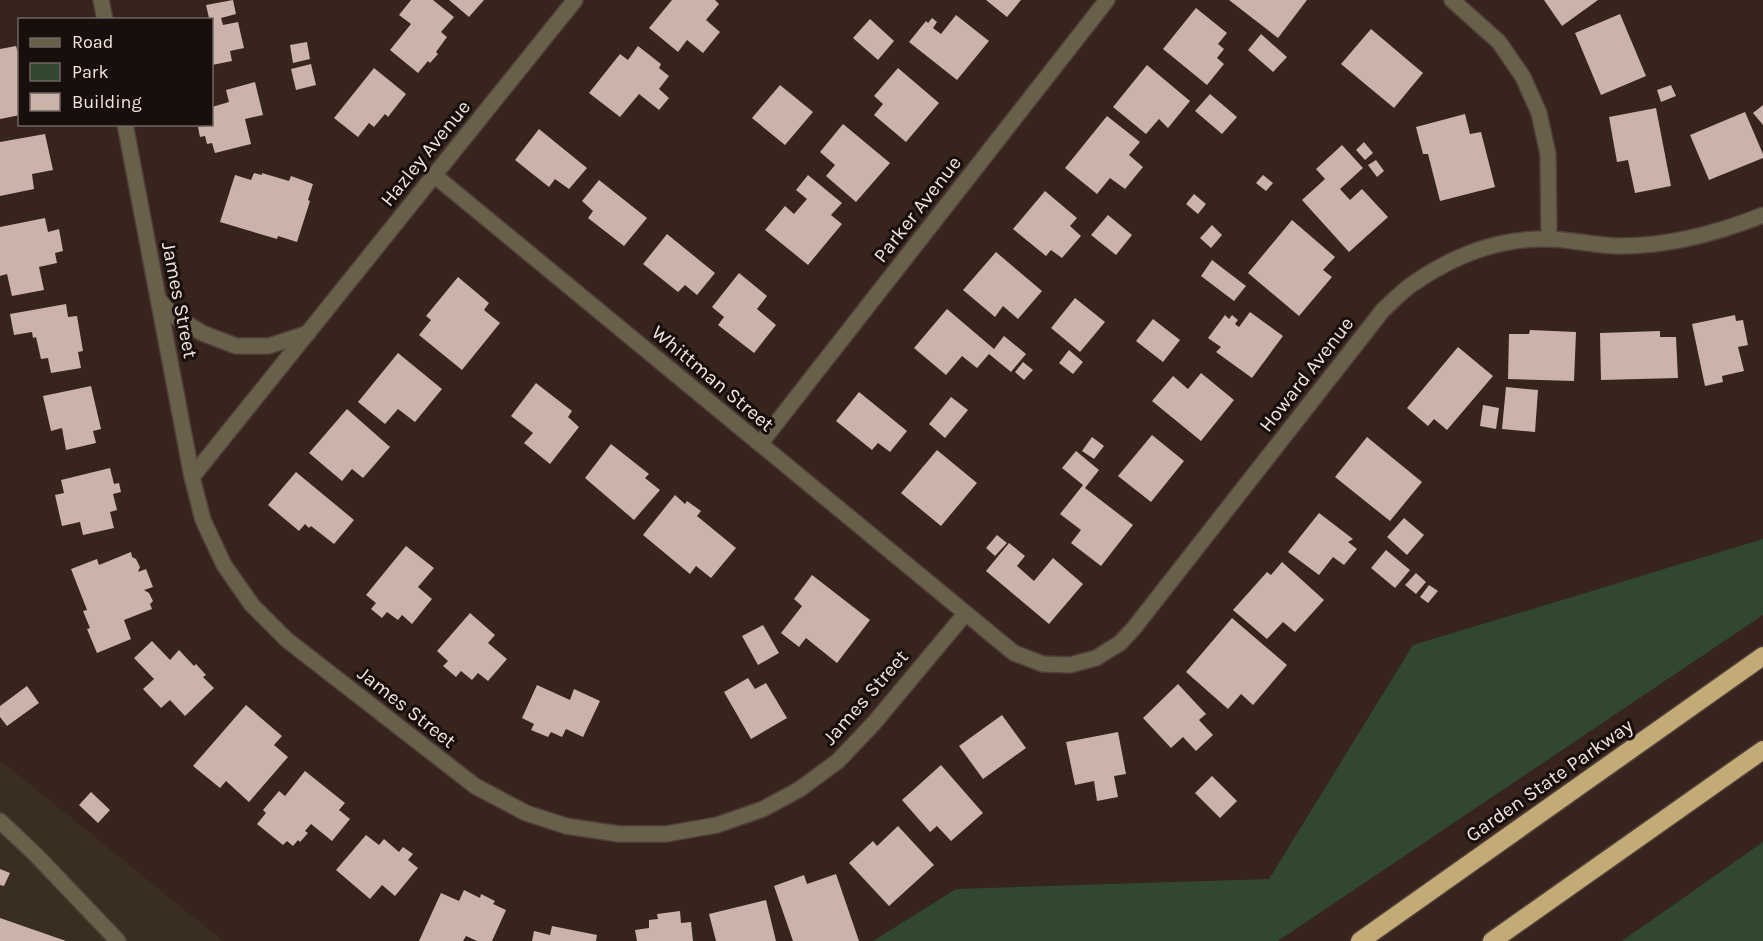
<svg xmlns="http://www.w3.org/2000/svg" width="1763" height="941" viewBox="0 0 1763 941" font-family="Karla,sans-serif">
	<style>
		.commercial { fill: #392e1f }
		.green { fill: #31472f }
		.building { fill: #cbb3aa }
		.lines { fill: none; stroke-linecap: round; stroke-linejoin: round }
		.minor-casing { stroke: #503f38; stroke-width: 18 }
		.highway-casing { stroke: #503f38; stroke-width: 21 }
		.minor { stroke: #69604b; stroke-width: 15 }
		.highway { stroke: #c2ab76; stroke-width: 18 }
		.labels { text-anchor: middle; stroke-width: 6; stroke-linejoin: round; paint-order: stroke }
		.street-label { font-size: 20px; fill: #f2e5e1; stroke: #180f0c }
	</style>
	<rect width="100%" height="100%" fill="#36241d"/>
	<polygon class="commercial" points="0,760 223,941 0,941"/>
	<g class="green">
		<polygon points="1763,539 1763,615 1278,941 873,941 956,889 1269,879 1413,645"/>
		<polygon points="1763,842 1763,941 1622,941"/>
	</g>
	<g class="building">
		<polygon points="233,0 236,14 221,18 223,25 238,22 244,48 230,51 232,61 212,65 212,20 204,20 209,18 206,5"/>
		<polygon points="411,0 433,0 454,17 441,32 447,37 436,52 438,54 430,63 428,61 418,73 390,50 411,24 399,15"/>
		<polygon points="449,0 484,0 469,17"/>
		<polygon points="672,0 715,0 719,4 706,20 720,32 703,53 687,40 678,52 649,28"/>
		<polygon points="986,0 1021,0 1007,17"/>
		<polygon points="1229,0 1307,0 1278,38"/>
		<polygon points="1544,0 1598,0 1562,26"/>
		<polygon points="1196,8 1227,33 1218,44 1224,49 1217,58 1224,64 1207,85 1163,49"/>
		<polygon points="1620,14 1646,76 1601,95 1575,33"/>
		<polygon points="956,15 989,41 957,80 909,42 926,21 928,23 932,18 937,22 933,28 941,34"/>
		<polygon points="870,19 894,41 878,60 853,38"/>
		<polygon points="1371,29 1423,73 1394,108 1341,64"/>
		<polygon points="1261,34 1287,57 1273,72 1248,50"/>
		<polygon points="307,42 310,59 293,63 290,45"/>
		<polygon points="16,46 20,60 20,115 0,119 0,49"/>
		<polygon points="638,46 661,64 659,68 669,76 659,89 669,98 659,110 639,94 620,117 589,93 620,54 628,60"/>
		<polygon points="311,64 316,85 296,90 291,69"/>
		<polygon points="1147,65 1190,101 1168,128 1159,119 1146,134 1113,107"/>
		<polygon points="374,68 406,94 388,117 385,114 374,127 369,123 358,137 334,118"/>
		<polygon points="898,68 939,103 906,142 874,115 883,104 874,96"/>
		<polygon points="255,82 263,115 245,119 251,144 215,153 212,143 207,144 205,136 200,137 198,127 204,126 203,124 212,124 212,107 229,102 226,90"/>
		<polygon points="780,85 813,112 785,145 752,118"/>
		<polygon points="1671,85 1676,96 1661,102 1657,90"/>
		<polygon points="1210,94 1237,117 1222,134 1195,111"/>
		<polygon points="1763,105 1763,125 1753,113"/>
		<polygon points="1656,108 1671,186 1635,193 1628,160 1617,162 1609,117"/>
		<polygon points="1745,112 1763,154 1763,158 1709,180 1690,135"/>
		<polygon points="1465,114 1470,134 1481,132 1495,187 1440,201 1428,154 1423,154 1416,127"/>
		<polygon points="1107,116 1140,142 1129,155 1143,167 1125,189 1110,178 1097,194 1065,168"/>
		<polygon points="843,124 890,163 856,202 826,176 835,165 820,152"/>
		<polygon points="539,129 587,168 569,189 555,179 549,187 515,160"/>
		<polygon points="45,134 53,170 32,174 34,189 0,196 0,142"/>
		<polygon points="1364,142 1373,153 1365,160 1356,150"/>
		<polygon points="1342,145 1363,168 1340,189 1350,200 1362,189 1388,217 1349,252 1302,200 1325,179 1316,169"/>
		<polygon points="1376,160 1384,171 1377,177 1368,165"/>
		<polygon points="254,173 262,175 262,173 289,181 291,176 313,184 308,200 310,201 297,242 278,236 277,239 220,222 235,175 251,180"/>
		<polygon points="808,175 842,203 831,215 842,224 808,265 765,230 785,206 794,214 807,199 796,190"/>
		<polygon points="1263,175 1273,183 1266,191 1256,183"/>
		<polygon points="599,180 647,218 624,246 588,218 593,211 582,201"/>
		<polygon points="1045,191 1077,218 1070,226 1081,236 1062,258 1051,250 1046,256 1013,229"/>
		<polygon points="1194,194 1206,204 1198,214 1186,204"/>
		<polygon points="1108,215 1132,235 1116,255 1091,235"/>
		<polygon points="45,218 48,232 59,229 63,251 55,253 57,263 39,267 44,290 12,296 7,274 0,276 0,227"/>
		<polygon points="1292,220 1335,257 1323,270 1332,277 1299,316 1248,273"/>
		<polygon points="1212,225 1222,235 1211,248 1200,238"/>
		<polygon points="667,234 715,273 697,295 685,285 678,292 643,264"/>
		<polygon points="996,252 1042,291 1018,319 1003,306 995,317 963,290"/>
		<polygon points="1212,260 1246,286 1234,301 1201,276"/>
		<polygon points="739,273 767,296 757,309 776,325 754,353 718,325 724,317 712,307"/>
		<polygon points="458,277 489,303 484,310 500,323 462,370 419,335 431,320 426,316"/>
		<polygon points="1075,298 1105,322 1080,352 1051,328"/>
		<polygon points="66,304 68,317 77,316 83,351 78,352 81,368 51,373 48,358 41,359 36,337 33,338 32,332 14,335 10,314"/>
		<polygon points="947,309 994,349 1004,336 1026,354 1011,372 989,354 977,368 962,356 946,375 914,348"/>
		<polygon points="1250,312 1283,336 1252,378 1216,352 1221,347 1208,338 1225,315 1229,319 1232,315 1238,320 1235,324 1239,327"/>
		<polygon points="1735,315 1736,321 1743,320 1748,345 1738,347 1744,371 1722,376 1723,382 1705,386 1692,324"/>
		<polygon points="1153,319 1180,340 1163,362 1136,341"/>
		<polygon points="1530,330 1576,332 1574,381 1508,379 1509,334 1529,334"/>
		<polygon points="1660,331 1660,337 1676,337 1678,378 1601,380 1600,333"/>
		<polygon points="1458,347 1493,376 1447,430 1434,419 1428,426 1407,408"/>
		<polygon points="1069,350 1083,362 1073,374 1059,363"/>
		<polygon points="398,353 442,389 415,422 398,409 385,424 358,402"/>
		<polygon points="1023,362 1033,370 1024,380 1015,372"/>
		<polygon points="1201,373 1234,400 1201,441 1152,401 1173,376 1188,389"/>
		<polygon points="536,383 572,411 568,417 579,427 550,464 524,443 533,433 511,416"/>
		<polygon points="91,386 101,429 93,431 96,443 66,450 62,428 51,431 43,396"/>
		<polygon points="1506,387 1538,390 1535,432 1502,429"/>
		<polygon points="859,392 907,431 890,452 878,443 872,450 836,421"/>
		<polygon points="951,397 968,410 945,438 929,424"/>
		<polygon points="1483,405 1499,408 1496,429 1480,426"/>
		<polygon points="347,409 390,447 363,478 352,469 342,481 309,453"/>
		<polygon points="1152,435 1184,461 1151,502 1118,476"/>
		<polygon points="1092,437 1104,446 1094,459 1082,451"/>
		<polygon points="1367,437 1422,482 1390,521 1335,477"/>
		<polygon points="611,444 649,474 645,478 660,490 634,520 585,478"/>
		<polygon points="937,450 977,483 941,526 901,493"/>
		<polygon points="1076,451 1099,470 1085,488 1133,525 1101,566 1071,543 1081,530 1060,514 1083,485 1062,468"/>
		<polygon points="110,468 114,484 119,483 121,492 113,494 117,510 110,512 114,528 83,535 80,522 62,526 55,495 64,493 61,480"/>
		<polygon points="296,472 354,520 334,544 311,526 309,528 305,524 299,531 268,505"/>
		<polygon points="675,495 685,504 687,501 701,511 697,516 736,548 711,578 696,566 690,574 643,535"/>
		<polygon points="1319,513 1353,539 1348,542 1357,549 1344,565 1333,557 1319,575 1288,552"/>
		<polygon points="1404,518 1424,535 1407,555 1387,537"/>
		<polygon points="997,535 1007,543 995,556 986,548"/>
		<polygon points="1009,543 1025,556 1017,566 1034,581 1053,558 1083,584 1049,624 986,571"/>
		<polygon points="406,546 434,568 418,587 432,599 412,624 402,615 398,620 387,612 382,618 371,609 376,603 366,595"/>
		<polygon points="1386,550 1410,570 1395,588 1371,568"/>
		<polygon points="131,552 132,557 136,559 140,567 138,572 146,569 153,587 144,590 149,593 153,601 150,604 152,609 124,620 131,639 97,653 87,629 90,628 83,611 87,610 71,569 97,559 99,565"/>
		<polygon points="1282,562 1324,600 1295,632 1283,622 1267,639 1233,610 1267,572 1271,575"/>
		<polygon points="1416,573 1426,582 1416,594 1405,585"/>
		<polygon points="812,575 870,620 837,663 806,638 799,647 781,633 802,606 794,599"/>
		<polygon points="1429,585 1438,591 1428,603 1420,597"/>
		<polygon points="470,613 495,635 488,643 507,659 488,681 478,673 472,680 461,671 456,677 443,666 448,661 437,651"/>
		<polygon points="1232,618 1287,665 1253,705 1241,694 1228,709 1186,672"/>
		<polygon points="763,625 779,653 758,665 742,636"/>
		<polygon points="152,641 170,660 179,650 194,666 196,664 206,675 203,677 214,688 185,716 170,700 161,708 143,689 154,679 134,658"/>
		<polygon points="748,678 755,689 766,683 787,718 751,739 724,692"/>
		<polygon points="1178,684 1206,714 1199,720 1213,735 1196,751 1183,737 1171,748 1143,718"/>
		<polygon points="537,685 570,700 574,689 600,701 583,737 566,729 562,737 551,732 548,737 531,730 534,724 522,718"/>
		<polygon points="27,686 39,703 7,726 0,717 0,706"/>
		<polygon points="246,705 282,736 274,745 288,757 249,802 226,781 220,788 193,766"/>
		<polygon points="1002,715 1026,748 983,779 959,746"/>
		<polygon points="1118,732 1126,774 1114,776 1118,797 1097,801 1094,781 1075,785 1066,742"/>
		<polygon points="941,765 983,813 951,841 937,826 930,832 902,800"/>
		<polygon points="305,771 345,803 339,810 350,819 332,841 311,824 305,831 308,833 300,842 298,840 293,846 287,841 283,845 257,824 266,813 263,810 279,791 285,796"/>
		<polygon points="1212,776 1237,801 1220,818 1195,793"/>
		<polygon points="91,792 110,810 98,823 79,805"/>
		<polygon points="898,826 934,865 889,906 849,863 873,841 877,846"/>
		<polygon points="366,835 379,845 384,839 399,852 403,847 413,854 408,860 418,868 395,896 382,885 370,899 336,870"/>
		<polygon points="0,869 10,873 4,886 0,885"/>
		<polygon points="836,874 859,941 793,941 774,886 804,875 807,884"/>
		<polygon points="464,890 480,898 481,894 495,901 493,904 506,910 492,941 477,941 466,936 463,941 419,941 441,893 459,901"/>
		<polygon points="766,900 776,941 716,941 709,914"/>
		<polygon points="680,911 681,923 691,922 693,941 637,941 635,930 649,928 649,920 658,919 657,914"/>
		<polygon points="0,918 66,941 0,941"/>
		<polygon points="552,926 597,935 596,941 532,941 534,931 550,935"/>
	</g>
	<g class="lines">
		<g class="minor-casing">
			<g id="minor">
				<polyline points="101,0 105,20"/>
				<polyline points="1452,0 1499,42 1523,77 1539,113 1548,154 1549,239"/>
				<polyline points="125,124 192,477 203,520 224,565 252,605 287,640 475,786 526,813 566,826 619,834 666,834 717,825 763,809 800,789 838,761 874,723 965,614"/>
				<path d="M434,175L1014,653L1043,664L1070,665L1096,658L1120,643L1134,628L1383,310C1393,301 1403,290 1414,283C1453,256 1499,238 1547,239C1571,239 1596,246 1620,246C1669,246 1718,233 1763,215"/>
				<polyline points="159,300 171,314 202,333 236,346 269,346 308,333"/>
				<polyline points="760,444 1107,0"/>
				<polyline points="192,477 575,0"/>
				<polyline points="0,821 37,856 118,941"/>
			</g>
		</g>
		<g class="highway-casing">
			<g id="highway">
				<polyline points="1360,941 1763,656"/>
				<polyline points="1492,941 1763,750"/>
			</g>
		</g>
		<use href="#minor" class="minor"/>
		<use href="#highway" class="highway"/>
	</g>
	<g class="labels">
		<g class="street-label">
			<text transform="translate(425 153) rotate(-51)" y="7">Hazley Avenue</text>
			<text transform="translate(917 209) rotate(-52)" y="7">Parker Avenue</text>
			<text transform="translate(180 300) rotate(79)" y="7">James Street</text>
			<text transform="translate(1306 374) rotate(-52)" y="7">Howard Avenue</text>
			<text transform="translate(713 378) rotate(40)" y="7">Whittman Street</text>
			<text transform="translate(865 697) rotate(-49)" y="7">James Street</text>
			<text transform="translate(407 707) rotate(38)" y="7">James Street</text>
			<text transform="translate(1549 780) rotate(-35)" y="7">Garden State Parkway</text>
		</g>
	</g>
	<rect x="18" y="18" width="195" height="108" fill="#180f0c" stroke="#6f6561" stroke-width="1.5"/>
	<rect x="30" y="38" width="30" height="9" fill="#69604b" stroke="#6f6561" stroke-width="1.5"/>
	<text x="72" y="48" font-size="18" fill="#f2e5e1">Road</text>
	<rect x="30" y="63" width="30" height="18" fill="#31472f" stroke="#6f6561" stroke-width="1.5"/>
	<text x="72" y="78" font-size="18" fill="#f2e5e1">Park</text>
	<rect x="30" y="93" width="30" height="18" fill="#cbb3aa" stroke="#6f6561" stroke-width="1.5"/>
	<text x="72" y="108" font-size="18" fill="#f2e5e1">Building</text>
</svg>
